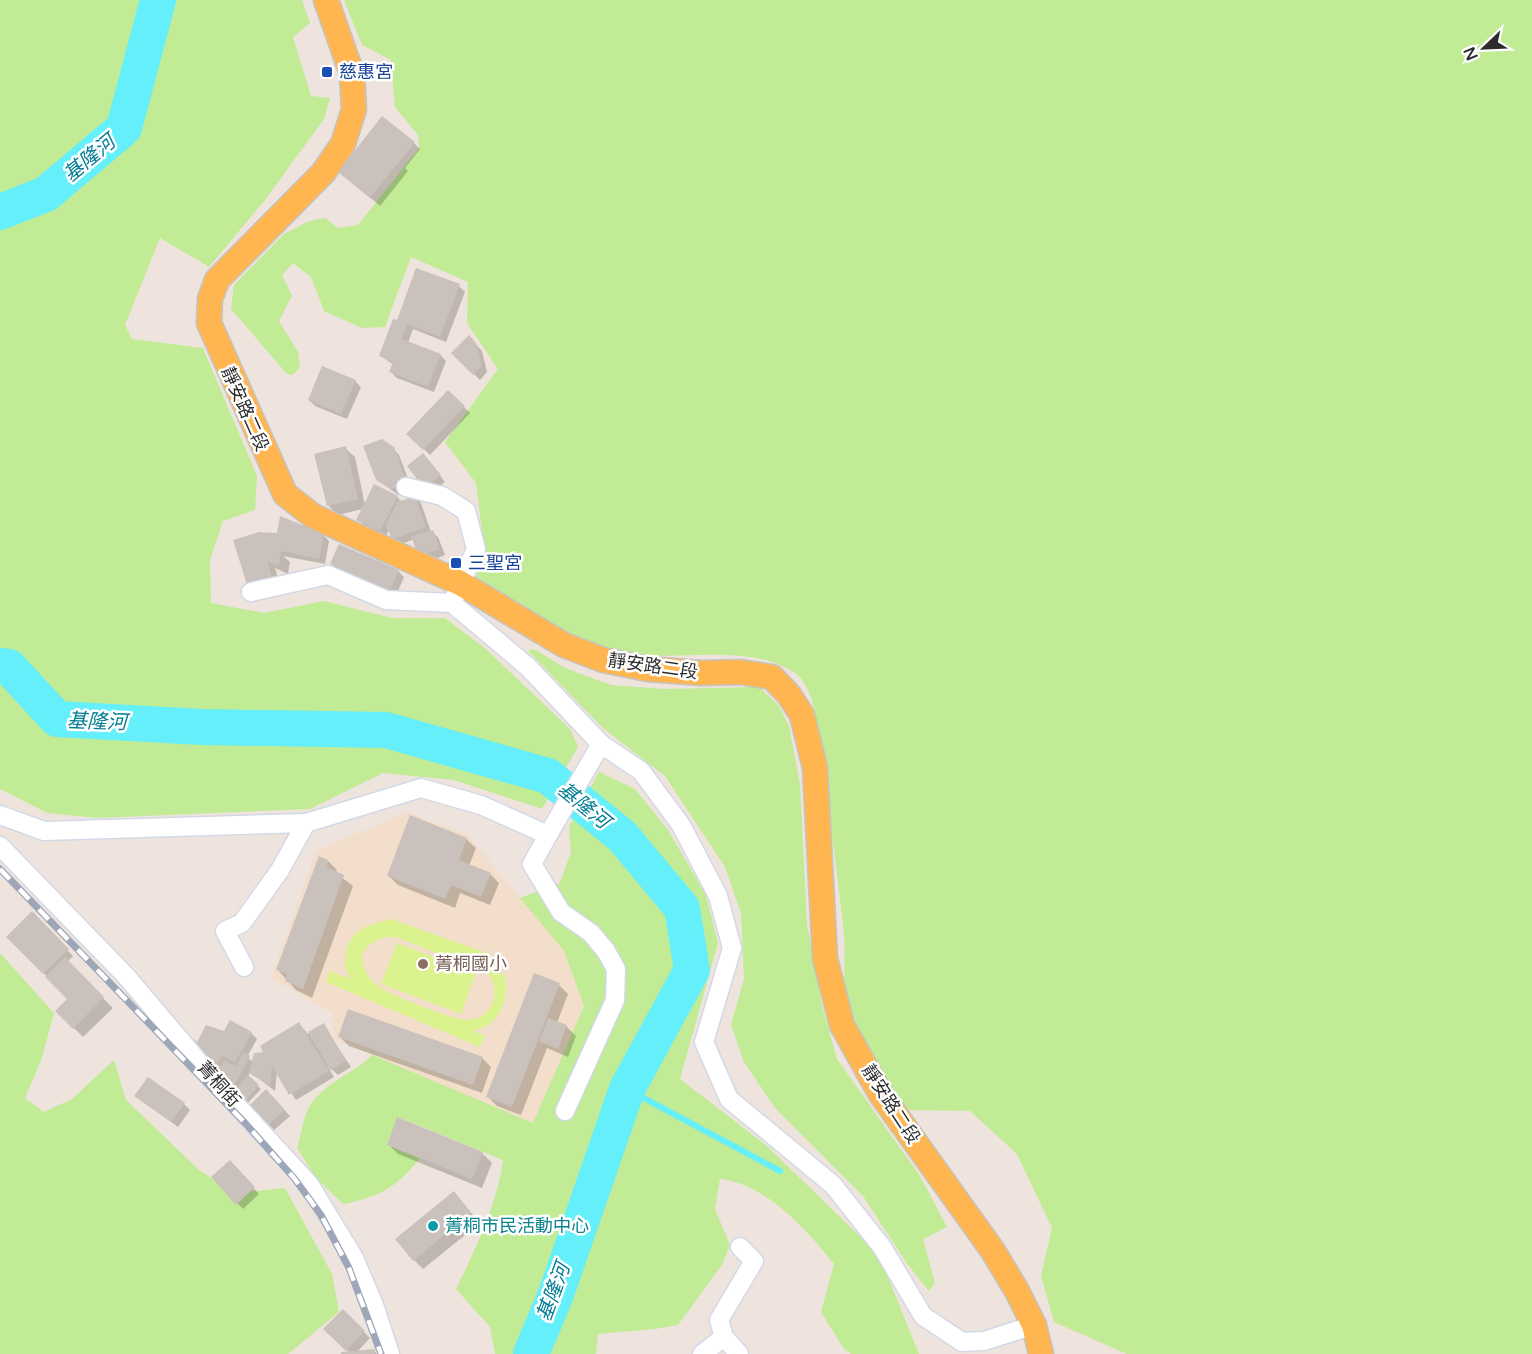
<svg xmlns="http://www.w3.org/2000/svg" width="1532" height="1354" viewBox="0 0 1532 1354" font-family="'Varela Round','Noto Sans TC',sans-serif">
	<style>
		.education { fill: #f2deca }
		.green { fill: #c1eb94 }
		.pitch { fill: #dbf38e; fill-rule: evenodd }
		.shadow { fill: #0003 }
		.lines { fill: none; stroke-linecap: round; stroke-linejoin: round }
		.stream { stroke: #65effb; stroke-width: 6 }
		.river { stroke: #65effb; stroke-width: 36 }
		.building { fill: #cac1bc }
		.minor-casing { stroke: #d2d9e6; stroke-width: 21 }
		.major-casing { stroke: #c4c4c4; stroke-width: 27 }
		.minor { stroke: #fff; stroke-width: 18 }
		.major { stroke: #ffb651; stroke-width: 24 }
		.rail-casing { stroke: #9ea7b8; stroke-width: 7 }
		.rail { stroke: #fff; stroke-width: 4.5; stroke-dasharray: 14; stroke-linecap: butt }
		.transit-dot { fill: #1a4fb4; stroke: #fff; stroke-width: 2 }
		.education-dot { fill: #8d6e63; stroke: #fff; stroke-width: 2 }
		.culture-dot { fill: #0f9aa8; stroke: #fff; stroke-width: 2 }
		.labels { text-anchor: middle; stroke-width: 5; stroke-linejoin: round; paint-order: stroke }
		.transit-label { font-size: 18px; fill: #164399; stroke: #fff; text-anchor: start }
		.street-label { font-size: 18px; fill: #2c2c2c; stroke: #fff }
		.education-label { font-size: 18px; fill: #785e54; stroke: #fff; text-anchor: start }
		.culture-label { font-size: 18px; fill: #0d838f; stroke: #fff; text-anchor: start }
		.water-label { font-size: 20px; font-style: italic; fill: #037d94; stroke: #fff }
	</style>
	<rect width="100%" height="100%" fill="#efe4dd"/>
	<polygon class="education" points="407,812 468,835 564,951 584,1006 533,1123 334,1039 332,1013 271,978 316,851"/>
	<g class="green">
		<polygon points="0,0 302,0 310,23 293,37 311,96 330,98 324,119 265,200 209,267 160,238 125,325 132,339 203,348 257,476 255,510 223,521 210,560 211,603 264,613 324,601 392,618 445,618 486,649 570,729 578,747 542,809 454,780 383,773 310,809 97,818 47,813 0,789"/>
		<path d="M344,0H1532V1354H1127L1054,1322L1041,1276L1052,1228L1017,1154L970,1111L906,1110C885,1074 858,1038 847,997C842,978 846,954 844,934C838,875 829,816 822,758C819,735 815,686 795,673C747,641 672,663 617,653C573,645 515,603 476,580L484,546L476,483L445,442L498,369L467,323L468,282L411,257L385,327L362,328L324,311L311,277L293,263L282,275L292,296L279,321L298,352L300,367L293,375L287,374L231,309L234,285L284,234L309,221L325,218L338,228L358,225L419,148L418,135L395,107L391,60L362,45Z"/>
		<polygon points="530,649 536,650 565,668 611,685 664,689 759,687 779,706 789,726 800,784 807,924 822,1005 837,1059 920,1176 947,1227 923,1239 935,1283 929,1291 908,1265 863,1196 775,1108 744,1062 731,1025 744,979 741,913 725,867 665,776 603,728 529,652"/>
		<path d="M599,772L635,789L668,830L706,895L718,943L680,1079L767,1146L879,1255L919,1354H851L844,1349L821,1312L834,1264C808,1231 765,1183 720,1179L715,1209L730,1245L722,1265L678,1325L655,1329L598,1334L596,1354H495L490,1327L456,1289C476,1248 497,1205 503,1160L398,1117L387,1145L420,1158C397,1187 380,1197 343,1204L316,1178L297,1148C301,1136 303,1118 309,1107C323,1083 353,1074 372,1055L533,1123L584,1006L564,951L520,898L560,883L571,852L569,827Z"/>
		<polygon points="0,953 54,1013 42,1058 25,1098 44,1112 72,1099 114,1060 126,1100 197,1168 232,1193 285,1188 332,1274 339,1312 288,1354 0,1354"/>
	</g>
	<g class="pitch">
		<path d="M391,919L487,953L506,979C506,1006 500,1024 473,1031L485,1036L480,1047L326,982L329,971L351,979C345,972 344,963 346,953C351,928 370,925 391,919ZM384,937H396L489,974C503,996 489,1025 460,1019C448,1017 387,994 378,986C367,978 362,967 362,954L369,945Z"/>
		<polygon points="397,943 476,973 461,1014 381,984"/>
	</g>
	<g class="shadow">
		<polygon points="414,143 420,149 405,168 408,171 380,206 340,172"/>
		<polygon points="459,286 465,292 446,342 413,329 408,343 440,355 446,361 434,392 397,378 391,372 394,365 381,356 398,322"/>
		<polygon points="469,337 482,351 487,372 480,380 453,353"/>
		<polygon points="355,381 361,387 347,419 315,406 309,400"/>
		<polygon points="448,392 470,413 430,455 408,433"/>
		<polygon points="345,448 355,457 365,505 397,497 402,502 415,497 421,503 431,532 438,537 445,555 435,559 424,555 414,539 399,545 389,529 386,536 364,525 358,519 363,509 338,515 328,505"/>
		<polygon points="393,448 399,455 412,489 398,495 377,479"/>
		<polygon points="429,461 445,482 431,493 426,487"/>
		<polygon points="323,535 329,541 325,564 283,556 290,562 288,574 275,568 282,590 235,541"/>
		<polygon points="340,546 398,571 404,577 396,596 338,570 332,564"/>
		<polygon points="466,839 476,848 469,866 490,874 499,883 490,905 460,893 455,908 398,885 389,876"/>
		<polygon points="328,861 337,870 336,873 353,886 312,998 296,990 278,970"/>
		<polygon points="32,914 73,956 67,962 113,1008 83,1037 57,1011 69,999 8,937"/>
		<polygon points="559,985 568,994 557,1023 567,1027 576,1036 568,1057 547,1048 521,1115 497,1106 487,1096"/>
		<polygon points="299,1024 308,1034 323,1025 351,1067 338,1075 327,1065 334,1077 296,1100 277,1072 275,1091 250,1072 248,1077 261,1089 247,1104 237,1090 222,1082 198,1044 225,1033 251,1033 257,1039 247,1057 253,1062"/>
		<polygon points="340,1037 482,1058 491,1067 482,1093 349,1046"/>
		<polygon points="266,1091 290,1116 274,1130 251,1106"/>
		<polygon points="136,1096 184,1104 190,1110 178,1127"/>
		<polygon points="388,1144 482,1153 492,1163 482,1188 398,1154"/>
		<polygon points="230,1162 259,1194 243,1209 213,1177"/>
		<polygon points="463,1203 480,1223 423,1269 414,1260"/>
		<polygon points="343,1311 370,1338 356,1353 374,1351 377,1354 342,1354 350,1353 326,1329"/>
	</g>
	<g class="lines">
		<polyline class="stream" points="627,1089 780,1171"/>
		<g class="river">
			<polyline points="0,212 46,194 124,128 158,0"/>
			<polyline points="0,666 9,667 57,719 202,727 386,730 548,776 622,836 682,908 692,970 627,1089 556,1294 531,1354"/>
		</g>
	</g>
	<g class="building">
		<polygon points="382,116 415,142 370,198 338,172"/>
		<polygon points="416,268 460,284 440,337 407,324 402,339 441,354 428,387 389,372 393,362 379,356 393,319 397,320"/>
		<polygon points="469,335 476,343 482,366 473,375 451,353"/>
		<polygon points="322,366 356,380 341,414 308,400"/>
		<polygon points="448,390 465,406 423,450 406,434"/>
		<polygon points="382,439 394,447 407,483 391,489 376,480 363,446"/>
		<polygon points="346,446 358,499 327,506 314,454"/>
		<polygon points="423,453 441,475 424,488 407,466"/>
		<polygon points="374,484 398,496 380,531 356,520"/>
		<polygon points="415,496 426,527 392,540 386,525 397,502"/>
		<polygon points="280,516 324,534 319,559 281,551 279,566 267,561 273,581 248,588 233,540 259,532 277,533"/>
		<polygon points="433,530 440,549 428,553 416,550 411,536"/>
		<polygon points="339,544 399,570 390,591 330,564"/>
		<polygon points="410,815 467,838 459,860 491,873 481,897 451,885 445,899 387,876"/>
		<polygon points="319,856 328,860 327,867 344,875 303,989 285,981 287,974 276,970"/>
		<polygon points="32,911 69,949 43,974 6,937"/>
		<polygon points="65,957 104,997 73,1029 55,1011 67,999 45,977"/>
		<polygon points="534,973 560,983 512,1107 486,1097"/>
		<polygon points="348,1009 483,1057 473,1085 338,1037"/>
		<polygon points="548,1018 567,1025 558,1049 539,1041"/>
		<polygon points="230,1020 252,1032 235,1063 223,1056 211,1070 185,1032 197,1042 206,1025 224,1031"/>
		<polygon points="299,1022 329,1071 289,1095 272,1066 270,1086 249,1073 254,1053 263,1052 260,1046"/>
		<polygon points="324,1023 346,1061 330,1070 308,1032"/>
		<polygon points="243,1052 250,1056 234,1086 215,1076 224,1060 236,1066"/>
		<polygon points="248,1075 259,1085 244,1103 232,1093"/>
		<polygon points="148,1077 185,1103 171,1122 134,1096"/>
		<polygon points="266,1089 285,1110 267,1126 249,1106"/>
		<polygon points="397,1117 483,1152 472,1179 387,1145"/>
		<polygon points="230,1160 255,1187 236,1205 211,1177"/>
		<polygon points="454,1191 471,1213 413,1261 395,1239"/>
		<polygon points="343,1309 365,1331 346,1351 323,1329"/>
		<polygon points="375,1349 375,1354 341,1354 341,1352"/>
	</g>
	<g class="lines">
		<g class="minor-casing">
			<g id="minor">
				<polyline points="251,592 328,575 386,600 452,603 476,549 466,511 442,496 406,487"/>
				<polyline points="452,603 528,667 601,744 641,771 681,825 718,896 732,948 704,1042 729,1099 833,1185 882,1247 923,1316 962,1342 984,1341 1034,1325"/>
				<polyline points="0,815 44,831 306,823 421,788 481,805 548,835 601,744"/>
				<polyline points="548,835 532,864 561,912 591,933 606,951 616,969 615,1000 565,1111"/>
				<polyline points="0,846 126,976 220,1087 309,1184 354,1258 374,1305 390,1354"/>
				<polyline points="244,967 225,931 242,923 280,870 306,823"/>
				<polyline points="702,1354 724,1337"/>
				<polyline points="739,1354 724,1337 719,1320 754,1261 740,1247"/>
			</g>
		</g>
		<g class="major-casing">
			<polyline id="major" points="326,0 352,74 354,109 343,144 323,173 217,280 210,299 209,323 285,494 313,516 460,583 564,645 603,660 648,669 701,673 740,672 772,677 789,695 802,715 815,768 825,958 842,1025 880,1093 993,1251 1017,1291 1034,1325 1041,1354"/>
		</g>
		<use href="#minor" class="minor"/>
		<use href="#major" class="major"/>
		<g class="rail-casing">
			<polyline id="rail" points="0,869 246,1124 294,1178 321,1215 349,1268 381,1354"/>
		</g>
		<use href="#rail" class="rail"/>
	</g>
	<g class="transit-dot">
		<rect x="321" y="66" width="12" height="12" rx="3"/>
		<rect x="450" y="557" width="12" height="12" rx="3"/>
	</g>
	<circle class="education-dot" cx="423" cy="964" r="6"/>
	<circle class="culture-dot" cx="433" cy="1226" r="6"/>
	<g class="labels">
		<g class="transit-label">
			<text x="339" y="78">慈惠宮</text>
			<text x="468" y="569">三聖宮</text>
		</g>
		<g class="street-label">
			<text transform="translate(245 409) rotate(66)" y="6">靜安路二段</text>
			<text transform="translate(653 666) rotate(8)" y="6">靜安路二段</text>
			<text transform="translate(219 1084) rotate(48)" y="6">菁桐街</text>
			<text transform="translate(891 1104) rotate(57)" y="6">靜安路二段</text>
		</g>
		<g class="education-label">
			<text x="435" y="970">菁桐國小</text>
		</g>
		<g class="culture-label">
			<text x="445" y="1232">菁桐市民活動中心</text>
		</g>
		<g class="water-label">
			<text transform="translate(89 158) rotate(-40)" y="7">基隆河</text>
			<text transform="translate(97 721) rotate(2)" y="7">基隆河</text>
			<text transform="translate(584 805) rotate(39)" y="7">基隆河</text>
			<text transform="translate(553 1292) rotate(-70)" y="7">基隆河</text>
		</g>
	</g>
	<g transform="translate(1484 48) rotate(247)" stroke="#ffffff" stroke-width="4.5" paint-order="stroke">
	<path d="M0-4.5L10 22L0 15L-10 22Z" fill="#2c2c2c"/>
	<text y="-9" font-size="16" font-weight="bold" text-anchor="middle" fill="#2c2c2c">N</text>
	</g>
</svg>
